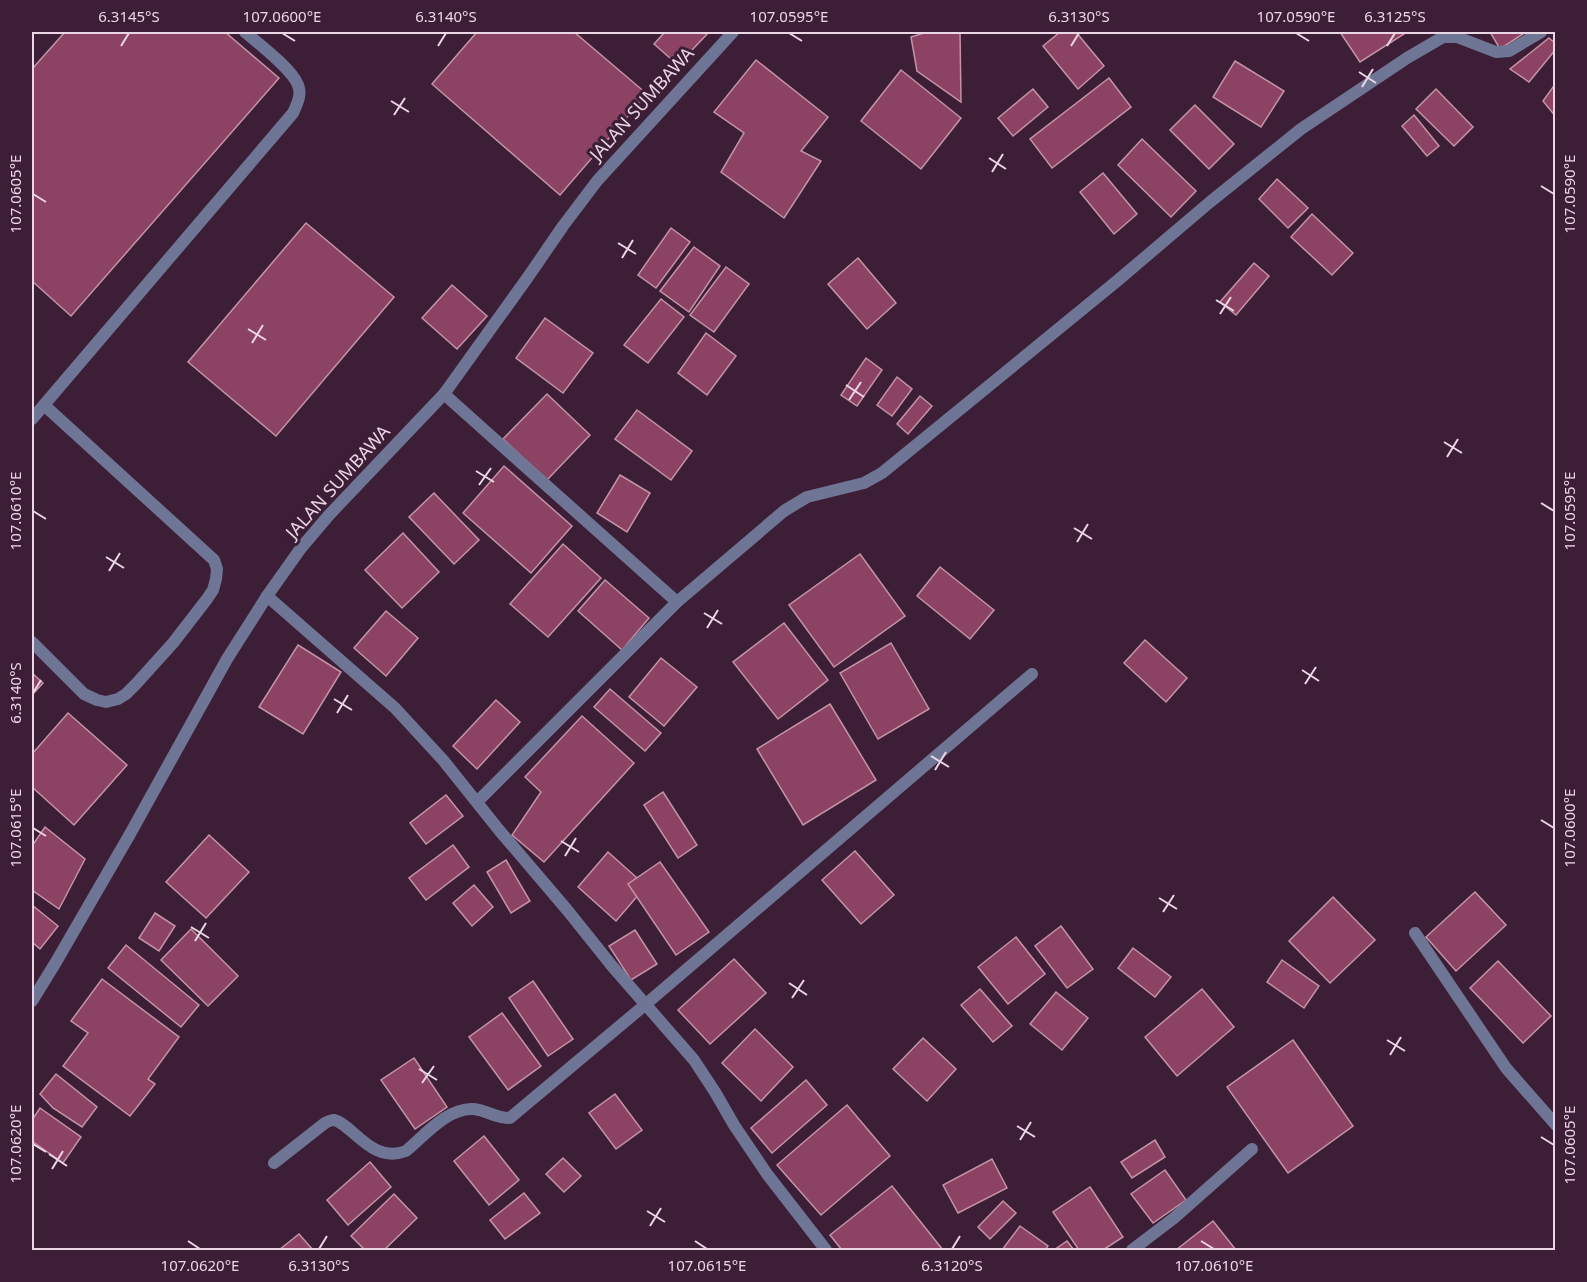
<svg xmlns="http://www.w3.org/2000/svg" width="1587" height="1282" viewBox="0 0 1587 1282" font-family="'Noto Sans',sans-serif">
	<style>
		.building { fill: #8c4262; stroke: #c494a6; stroke-width: 1.5 }
		.lines { fill: none; stroke-linecap: round; stroke-linejoin: round }
		.service { stroke: #6f7695; stroke-width: 12 }
		.minor { stroke: #6f7695; stroke-width: 12 }
		.ticks { fill: none; stroke: #ebd6e6; stroke-width: 2 }
		.labels { text-anchor: middle; stroke-width: 6; stroke-linejoin: round; paint-order: stroke }
		.street-label { font-size: 18px; fill: #ebd6e6; stroke: #3d1e37 }
		.neatline { fill: none; stroke: #ebd6e6; stroke-width: 2 }
		.ticks-label { font-size: 15px; text-anchor: middle; fill: #ebd6e6 }
	</style>
	<rect width="100%" height="100%" fill="#3d1e37"/>
	<g class="building">
		<polygon points="65,32 225,32 279,78 71,316 32,281 32,69"/>
		<polygon points="477,32 574,32 647,94 560,195 432,84"/>
		<polygon points="665,32 709,32 678,65 654,44"/>
		<polygon points="927,32 960,32 961,102 917,71 911,37"/>
		<polygon points="1060,32 1076,32 1104,66 1078,89 1043,46"/>
		<polygon points="1340,32 1403,32 1404,34 1360,62"/>
		<polygon points="1490,32 1526,32 1500,49"/>
		<polygon points="1549,38 1556,44 1556,49 1529,82 1510,69"/>
		<polygon points="756,60 828,117 801,151 821,161 784,218 721,172 744,133 714,112"/>
		<polygon points="1235,61 1284,91 1261,127 1213,97"/>
		<polygon points="901,70 961,118 921,169 861,121"/>
		<polygon points="1109,78 1131,107 1052,168 1030,139"/>
		<polygon points="1556,83 1556,117 1543,101"/>
		<polygon points="1033,89 1048,107 1013,136 998,118"/>
		<polygon points="1436,89 1473,127 1454,146 1416,109"/>
		<polygon points="1195,105 1234,144 1209,169 1170,130"/>
		<polygon points="1414,115 1439,146 1427,156 1402,126"/>
		<polygon points="1142,139 1196,191 1171,217 1118,165"/>
		<polygon points="1103,173 1137,214 1114,234 1080,192"/>
		<polygon points="1277,179 1308,208 1288,228 1259,199"/>
		<polygon points="1312,214 1353,253 1332,275 1291,237"/>
		<polygon points="306,223 394,297 276,436 188,362"/>
		<polygon points="671,228 690,242 656,288 638,275"/>
		<polygon points="694,247 720,266 689,312 660,291"/>
		<polygon points="858,258 896,303 867,329 828,284"/>
		<polygon points="1254,263 1269,276 1236,315 1220,302"/>
		<polygon points="726,267 749,284 714,332 690,315"/>
		<polygon points="452,285 487,316 457,349 422,318"/>
		<polygon points="661,299 684,317 648,363 624,345"/>
		<polygon points="545,318 593,353 563,393 516,358"/>
		<polygon points="706,333 736,356 707,395 678,373"/>
		<polygon points="866,358 882,370 857,406 841,395"/>
		<polygon points="897,377 912,389 892,416 877,405"/>
		<polygon points="547,394 590,435 547,480 503,439"/>
		<polygon points="920,396 932,406 908,434 897,424"/>
		<polygon points="637,410 692,451 671,480 615,439"/>
		<polygon points="504,466 572,526 531,573 463,513"/>
		<polygon points="620,475 650,493 627,532 597,513"/>
		<polygon points="434,493 479,540 454,564 409,517"/>
		<polygon points="403,533 439,572 402,608 365,570"/>
		<polygon points="563,544 601,578 548,637 510,604"/>
		<polygon points="860,554 905,616 834,667 789,605"/>
		<polygon points="940,567 994,610 970,639 917,596"/>
		<polygon points="605,580 649,618 622,650 578,611"/>
		<polygon points="386,611 418,638 386,676 354,648"/>
		<polygon points="784,623 828,680 778,719 733,662"/>
		<polygon points="1145,640 1187,678 1166,702 1124,663"/>
		<polygon points="891,643 929,709 878,739 840,673"/>
		<polygon points="298,645 341,672 303,734 259,707"/>
		<polygon points="661,658 697,687 664,726 629,697"/>
		<polygon points="32,673 43,683 32,695"/>
		<polygon points="610,689 661,733 645,751 594,707"/>
		<polygon points="496,700 520,722 477,769 453,746"/>
		<polygon points="830,704 876,780 803,825 757,749"/>
		<polygon points="68,713 127,765 74,825 32,787 32,754"/>
		<polygon points="582,716 634,763 544,862 512,835 541,792 525,777"/>
		<polygon points="663,792 697,845 678,858 644,805"/>
		<polygon points="446,795 463,816 426,844 410,823"/>
		<polygon points="45,827 85,859 59,909 32,890 32,846"/>
		<polygon points="209,835 249,872 206,918 166,882"/>
		<polygon points="453,845 469,867 426,900 409,878"/>
		<polygon points="855,851 894,895 861,924 822,880"/>
		<polygon points="608,852 646,886 616,921 578,887"/>
		<polygon points="506,860 530,901 511,913 487,872"/>
		<polygon points="660,862 709,932 676,955 628,884"/>
		<polygon points="474,885 493,907 472,926 453,903"/>
		<polygon points="1475,892 1506,925 1456,971 1426,937"/>
		<polygon points="1333,897 1375,940 1330,983 1289,941"/>
		<polygon points="32,905 58,926 40,949 32,942"/>
		<polygon points="155,913 175,926 159,951 139,938"/>
		<polygon points="1061,926 1093,969 1067,988 1035,946"/>
		<polygon points="191,929 238,976 208,1006 161,960"/>
		<polygon points="635,930 657,964 631,980 609,946"/>
		<polygon points="1016,937 1045,974 1008,1004 978,967"/>
		<polygon points="126,945 199,1005 181,1027 108,968"/>
		<polygon points="1133,948 1171,977 1155,997 1118,968"/>
		<polygon points="734,959 766,993 710,1044 678,1010"/>
		<polygon points="1282,960 1319,986 1304,1008 1267,982"/>
		<polygon points="1498,961 1551,1016 1523,1043 1470,988"/>
		<polygon points="102,979 179,1037 148,1079 155,1084 130,1116 63,1066 88,1033 71,1021"/>
		<polygon points="533,981 573,1039 548,1056 509,998"/>
		<polygon points="980,989 1012,1026 993,1042 961,1005"/>
		<polygon points="1202,989 1234,1027 1177,1076 1145,1037"/>
		<polygon points="1056,992 1088,1018 1062,1050 1030,1024"/>
		<polygon points="502,1013 541,1066 508,1090 469,1037"/>
		<polygon points="755,1029 793,1067 761,1101 722,1063"/>
		<polygon points="923,1038 956,1069 927,1101 893,1069"/>
		<polygon points="1293,1040 1353,1126 1288,1173 1227,1087"/>
		<polygon points="414,1058 447,1107 415,1129 381,1080"/>
		<polygon points="56,1074 97,1107 82,1127 53,1108 40,1094"/>
		<polygon points="806,1080 827,1105 772,1153 751,1128"/>
		<polygon points="615,1094 642,1130 616,1149 589,1113"/>
		<polygon points="847,1105 890,1156 821,1215 777,1165"/>
		<polygon points="40,1108 81,1137 63,1163 32,1141 32,1120"/>
		<polygon points="484,1136 519,1180 489,1205 454,1161"/>
		<polygon points="1155,1140 1165,1157 1132,1178 1121,1162"/>
		<polygon points="563,1158 581,1176 564,1192 546,1174"/>
		<polygon points="992,1159 1007,1188 958,1213 943,1185"/>
		<polygon points="370,1162 391,1187 348,1225 327,1200"/>
		<polygon points="1165,1170 1186,1200 1153,1223 1131,1194"/>
		<polygon points="892,1186 943,1250 842,1250 830,1235"/>
		<polygon points="1090,1187 1123,1237 1103,1250 1079,1250 1053,1212"/>
		<polygon points="524,1193 540,1213 505,1239 490,1220"/>
		<polygon points="394,1194 417,1218 384,1250 365,1250 351,1236"/>
		<polygon points="1003,1201 1016,1213 990,1239 978,1227"/>
		<polygon points="1213,1221 1236,1250 1176,1250"/>
		<polygon points="1020,1226 1048,1246 1045,1250 1002,1250"/>
		<polygon points="299,1234 313,1250 279,1250"/>
		<polygon points="1067,1241 1074,1250 1054,1250"/>
	</g>
	<g class="lines">
		<g class="service">
			<path d="M32,419L293,113C297,104 302,95 298,85C292,69 259,44 245,32"/>
			<polyline points="32,642 84,694 97,700 106,702 118,699 126,694 136,684 173,643 207,599 213,590 216,579 217,569 214,560 44,405"/>
		</g>
		<g class="minor">
			<polyline points="444,394 677,602"/>
			<polyline points="267,596 395,708 443,760 499,830 568,911 612,966 694,1060 715,1092 734,1125 767,1174 826,1250"/>
			<polyline points="477,802 677,602 784,511 807,497 864,483 882,473 1117,281 1210,202 1301,129 1407,58 1443,37 1457,37 1496,52 1509,51 1541,32"/>
			<polyline points="1415,933 1506,1068 1556,1125"/>
			<polyline points="32,1001 56,962 130,834 227,659 267,596 301,548 329,515 444,394 528,277 563,226 597,181 733,32"/>
			<path d="M274,1163L325,1123C327,1122 331,1120 334,1120C340,1121 346,1127 350,1130C367,1145 382,1160 406,1151C425,1135 447,1108 473,1109C488,1110 493,1118 510,1118L646,1004L1032,674"/>
			<polyline points="1132,1250 1174,1218 1252,1149"/>
		</g>
	</g>
	<path class="ticks" d="M282,33L295,41M789,33L802,41M1296,33L1309,41M121,46L129,33M438,46L446,33M1071,46L1079,33M1387,46L1395,33M1359,72L1376,83M1362,87L1373,69M391,101L409,112M394,115L405,98M989,158L1006,169M992,172L1003,154M1541,186L1554,194M33,194L46,202M618,243L636,254M622,258L633,240M1216,300L1234,311M1220,314L1231,297M248,329L266,340M252,343L263,325M846,385L864,397M849,400L861,382M1444,442L1462,453M1447,457L1458,439M476,471L494,482M479,485L491,468M1541,503L1554,511M33,511L46,519M1074,528L1092,539M1077,542L1088,524M106,557L124,568M109,571L120,553M704,613L722,624M707,628L718,610M1302,670L1319,681M1305,684L1316,667M33,693L41,680M334,699L352,710M337,713L348,695M931,756L949,767M935,770L946,752M1541,820L1554,828M33,828L46,836M561,841L579,852M565,856L576,838M1159,898L1177,909M1163,912L1174,895M191,927L209,938M195,941L206,923M789,983L807,995M792,998L804,980M1387,1040L1405,1051M1390,1055L1401,1037M419,1069L437,1080M422,1083L434,1066M1017,1126L1035,1137M1541,1137L1554,1145M1020,1140L1031,1122M33,1144L46,1152M49,1154L67,1166M52,1169L63,1151M647,1211L665,1222M650,1226L661,1208M188,1241L200,1249M695,1241L707,1249M1201,1241L1214,1249M319,1249L327,1236M952,1249L960,1236"/>
	<g class="labels">
		<g class="street-label">
			<text transform="translate(642 104) rotate(-48)" y="6">JALAN SUMBAWA</text>
			<text transform="translate(338 482) rotate(-48)" y="6">JALAN SUMBAWA</text>
		</g>
	</g>
	<rect width="1587" height="1282" fill="none" stroke="#3d1e37" stroke-width="66"/>
	<rect x="33" y="33" width="1521" height="1216" class="neatline"/>
	<g class="ticks-label">
		<text x="129" y="22">6.3145°S</text>
		<text x="282" y="22">107.0600°E</text>
		<text x="446" y="22">6.3140°S</text>
		<text x="789" y="22">107.0595°E</text>
		<text x="1079" y="22">6.3130°S</text>
		<text x="1296" y="22">107.0590°E</text>
		<text x="1395" y="22">6.3125°S</text>
		<text transform="translate(16 194) rotate(-90)" y="5">107.0605°E</text>
		<text transform="translate(1570 194) rotate(-90)" y="5">107.0590°E</text>
		<text transform="translate(16 511) rotate(-90)" y="5">107.0610°E</text>
		<text transform="translate(1570 511) rotate(-90)" y="5">107.0595°E</text>
		<text transform="translate(16 693) rotate(-90)" y="5">6.3140°S</text>
		<text transform="translate(16 828) rotate(-90)" y="5">107.0615°E</text>
		<text transform="translate(1570 828) rotate(-90)" y="5">107.0600°E</text>
		<text transform="translate(16 1144) rotate(-90)" y="5">107.0620°E</text>
		<text transform="translate(1570 1145) rotate(-90)" y="5">107.0605°E</text>
		<text x="200" y="1271">107.0620°E</text>
		<text x="319" y="1271">6.3130°S</text>
		<text x="707" y="1271">107.0615°E</text>
		<text x="952" y="1271">6.3120°S</text>
		<text x="1214" y="1271">107.0610°E</text>
	</g>
</svg>
